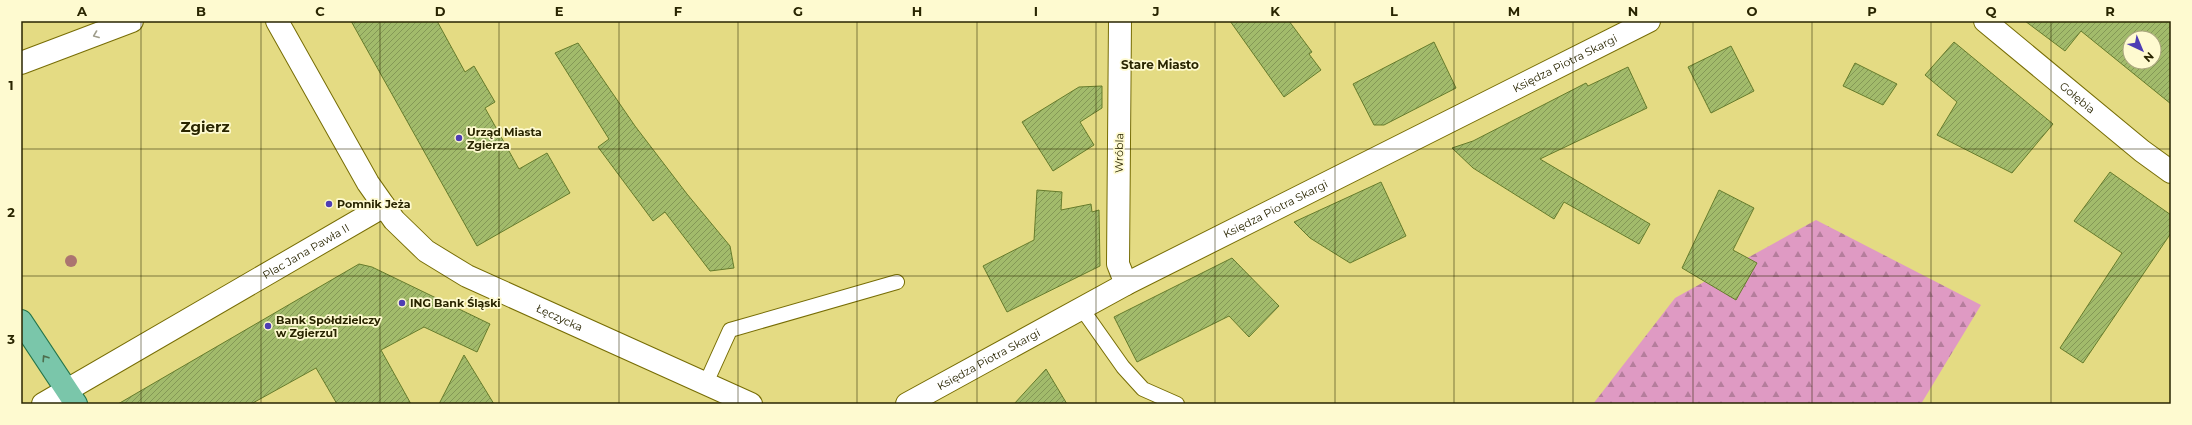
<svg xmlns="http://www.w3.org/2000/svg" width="2192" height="425" viewBox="0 0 2192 425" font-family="Montserrat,sans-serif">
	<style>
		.forest { fill: url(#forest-firs) }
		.building { fill: url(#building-hatch); stroke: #667c2c; fill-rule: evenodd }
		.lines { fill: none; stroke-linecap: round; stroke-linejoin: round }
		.service-casing { stroke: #776d05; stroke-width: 16 }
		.minor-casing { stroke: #776d05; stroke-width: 24 }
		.tertiary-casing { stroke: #776d05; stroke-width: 24 }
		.primary-casing { stroke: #24754a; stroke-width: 24 }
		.service { stroke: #fff; stroke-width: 14 }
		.minor { stroke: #fff; stroke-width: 22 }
		.tertiary { stroke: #fff; stroke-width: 22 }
		.primary { stroke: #7ac6aa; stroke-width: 22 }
		.tree { fill: #ab7470 }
		.oneway { stroke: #9f9d8c }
		.oneway2 { stroke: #4d6d4c }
		.grid { fill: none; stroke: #292500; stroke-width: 1; stroke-opacity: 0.55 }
		.poi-dot { fill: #4e3db4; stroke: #fefad0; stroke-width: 1.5 }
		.labels { text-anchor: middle; stroke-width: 3.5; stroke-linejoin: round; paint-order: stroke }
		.street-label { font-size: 11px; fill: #292500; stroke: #fefad0 }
		.poi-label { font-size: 11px; font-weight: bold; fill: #292500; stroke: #fefad0; text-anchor: start }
		.neighbourhood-label { font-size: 12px; font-weight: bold; fill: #292500; stroke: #fefad0 }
		.district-label { font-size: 15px; font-weight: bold; fill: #292500; stroke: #fefad0 }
		.neatline { fill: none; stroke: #292500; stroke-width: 1.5 }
		.grid-label { font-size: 13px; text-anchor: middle; font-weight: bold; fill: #292500 }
	</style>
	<defs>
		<pattern id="forest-firs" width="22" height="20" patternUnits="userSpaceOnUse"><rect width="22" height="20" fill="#df9ac3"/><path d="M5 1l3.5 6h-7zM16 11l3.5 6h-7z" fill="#b57d9c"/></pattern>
		<pattern id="building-hatch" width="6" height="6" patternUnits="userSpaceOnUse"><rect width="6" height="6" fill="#a2bb6b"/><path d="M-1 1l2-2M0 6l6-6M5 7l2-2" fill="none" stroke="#849856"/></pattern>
	</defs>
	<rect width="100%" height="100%" fill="#e4db83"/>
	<polygon class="forest" points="1816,220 1981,305 1921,404 1593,404 1675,298"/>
	<g class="building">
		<polygon points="351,21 437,21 465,72 474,66 495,102 485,108 519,169 547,153 570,193 477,246"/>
		<polygon points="1230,21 1289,21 1312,52 1309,54 1321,70 1284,97"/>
		<path d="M2025,21H2171V104L2081,31L2065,51ZM2130,38H2154V62H2130Z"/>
		<polygon points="1434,42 1456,88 1384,125 1374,125 1353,84"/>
		<polygon points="1954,42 2053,124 2012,173 1937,135 1957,102 1925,75"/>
		<polygon points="578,43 635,126 687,194 730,246 734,268 710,271 665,212 653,221 598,147 609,139 555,53"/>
		<polygon points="1731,46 1754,91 1711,113 1688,67"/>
		<polygon points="1855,63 1897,84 1883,105 1843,86"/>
		<polygon points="1628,67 1647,108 1540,159 1650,224 1639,244 1564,202 1554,219 1473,168 1452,148 1473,141 1586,83 1588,86"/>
		<polygon points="1102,86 1102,108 1080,122 1094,145 1053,171 1022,122 1079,87"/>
		<polygon points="2110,172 2171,215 2171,233 2083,363 2060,348 2122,253 2074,221"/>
		<polygon points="1381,182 1406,236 1350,263 1310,238 1294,222"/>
		<polygon points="1037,190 1062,192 1061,210 1091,204 1092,212 1099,210 1100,266 1007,312 983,266 1034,240"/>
		<polygon points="1719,190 1754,208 1733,250 1757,263 1736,300 1682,268"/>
		<polygon points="1232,258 1279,306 1249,337 1229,316 1137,362 1114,317"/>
		<polygon points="359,264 372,267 490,324 477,352 424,327 381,350 411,404 337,404 316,368 251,404 118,404"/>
		<polygon points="464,355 494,404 439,404"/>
		<polygon points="1046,369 1067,404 1014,404"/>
	</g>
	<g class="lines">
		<g class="service-casing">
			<g id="service">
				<polyline points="1082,309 1123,367 1143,389 1177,404"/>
				<polyline points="706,383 730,330 897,282"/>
			</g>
		</g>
		<g class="minor-casing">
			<g id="minor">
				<polyline points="1120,21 1118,264 1126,284"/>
				<path id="s1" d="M1985,21L2142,151L2171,172"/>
			</g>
		</g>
		<g class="tertiary-casing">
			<g id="tertiary">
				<path id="s2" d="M277,21L368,183L394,220L426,251L467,276L751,404"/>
				<polyline points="21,63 132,21"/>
				<path id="s3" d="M43,404L384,206"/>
				<path id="s4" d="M907,404L1126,284L1649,21"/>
			</g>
		</g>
		<g class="primary-casing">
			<polyline id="primary" points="21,321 76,404"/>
		</g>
		<use href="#service" class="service"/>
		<use href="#minor" class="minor"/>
		<use href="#tertiary" class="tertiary"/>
		<use href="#primary" class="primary"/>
	</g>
	<circle class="tree" cx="71" cy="261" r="6"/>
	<defs><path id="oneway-chevron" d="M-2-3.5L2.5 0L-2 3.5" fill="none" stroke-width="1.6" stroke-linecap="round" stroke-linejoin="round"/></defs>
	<use class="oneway" href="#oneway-chevron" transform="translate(96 35) rotate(159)"/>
	<use class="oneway2" href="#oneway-chevron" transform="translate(45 358) rotate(-123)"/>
	<path class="grid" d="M141,21V404M261,21V404M380,21V404M499,21V404M619,21V404M738,21V404M857,21V404M977,21V404M1096,21V404M1215,21V404M1335,21V404M1454,21V404M1573,21V404M1693,21V404M1812,21V404M1931,21V404M2051,21V404M21,149H2171M21,276H2171"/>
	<g class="poi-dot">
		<circle cx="459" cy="138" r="4"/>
		<circle cx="329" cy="204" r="4"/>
		<circle cx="402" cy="303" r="4"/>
		<circle cx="268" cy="326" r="4"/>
	</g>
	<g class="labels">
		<g class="street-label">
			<text dy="4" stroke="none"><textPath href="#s4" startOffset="741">Księdza Piotra Skargi</textPath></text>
			<text dy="4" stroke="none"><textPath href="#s1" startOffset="120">Gołębia</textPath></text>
			<text transform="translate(1119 153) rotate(-89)" y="4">Wróbla</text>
			<text dy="4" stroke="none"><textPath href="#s4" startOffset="417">Księdza Piotra Skargi</textPath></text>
			<text dy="4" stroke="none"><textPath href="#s3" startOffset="304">Plac Jana Pawła II</textPath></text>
			<text dy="4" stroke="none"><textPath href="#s2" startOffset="425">Łęczycka</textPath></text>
			<text dy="4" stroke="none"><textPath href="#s4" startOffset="93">Księdza Piotra Skargi</textPath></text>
		</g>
		<g class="poi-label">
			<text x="467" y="136">Urząd Miasta<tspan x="467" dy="13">Zgierza</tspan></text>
			<text x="337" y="208">Pomnik Jeża</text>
			<text x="410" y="307">ING Bank Śląski</text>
			<text x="276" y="324">Bank Spółdzielczy<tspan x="276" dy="13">w Zgierzu1</tspan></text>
		</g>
		<g class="neighbourhood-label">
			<text x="1160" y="69">Stare Miasto</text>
		</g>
		<g class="district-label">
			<text x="205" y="132">Zgierz</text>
		</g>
	</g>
	<rect width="2192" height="425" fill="none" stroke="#fefad0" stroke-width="44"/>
	<g transform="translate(2142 50) rotate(136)"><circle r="19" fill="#fefad0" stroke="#a9a57d"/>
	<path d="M0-3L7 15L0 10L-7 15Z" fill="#4e3db4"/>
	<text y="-6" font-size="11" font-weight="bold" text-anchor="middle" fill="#292500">N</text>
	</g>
	<rect x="22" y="22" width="2148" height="381" class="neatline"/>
	<g class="grid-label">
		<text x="82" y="16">A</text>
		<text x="201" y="16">B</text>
		<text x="320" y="16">C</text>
		<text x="440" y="16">D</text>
		<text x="559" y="16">E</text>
		<text x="678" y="16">F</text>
		<text x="798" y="16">G</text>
		<text x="917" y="16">H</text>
		<text x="1036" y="16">I</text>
		<text x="1156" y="16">J</text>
		<text x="1275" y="16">K</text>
		<text x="1394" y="16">L</text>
		<text x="1514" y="16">M</text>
		<text x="1633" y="16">N</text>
		<text x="1752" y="16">O</text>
		<text x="1872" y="16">P</text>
		<text x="1991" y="16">Q</text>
		<text x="2110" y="16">R</text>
		<text x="11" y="90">1</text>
		<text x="11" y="217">2</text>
		<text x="11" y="344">3</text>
	</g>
</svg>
